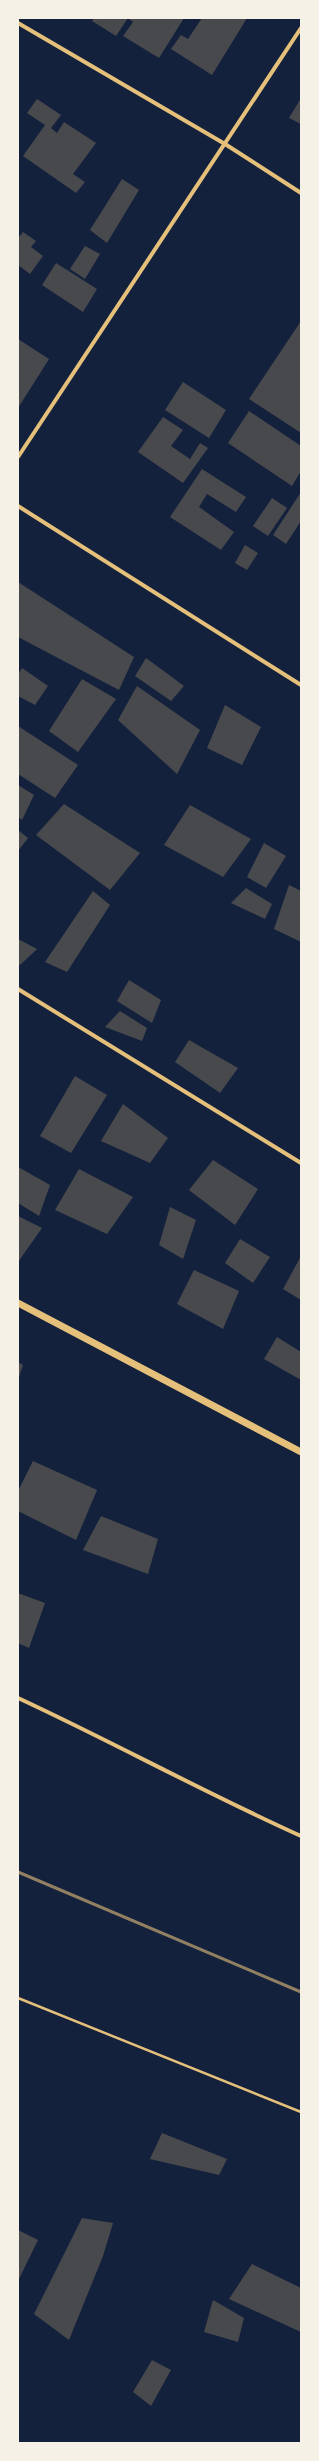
<svg xmlns="http://www.w3.org/2000/svg" width="319" height="2461" viewBox="0 0 319 2461" font-family="'Sofia Sans Condensed',sans-serif">
	<style>
		.building { fill: #48494c }
		.lines { fill: none; stroke-linecap: round; stroke-linejoin: round }
		.path { stroke: #e5c07b; stroke-width: 2.5 }
		.minor { stroke: #e5c07b; stroke-width: 4 }
		.tertiary { stroke: #e5c07b; stroke-width: 7 }
		.rail { stroke: #918062; stroke-width: 3 }
	</style>
	<rect width="100%" height="100%" fill="#14213d"/>
	<g class="building">
		<polygon points="94,18 128,18 116,36 92,21"/>
		<polygon points="128,18 184,18 159,58 123,36 133,22"/>
		<polygon points="202,18 247,18 212,75 171,49 181,35 188,39"/>
		<polygon points="301,98 301,124 289,118"/>
		<polygon points="37,99 61,115 51,128 57,133 64,122 96,143 73,174 85,182 76,193 23,156 45,125 27,113"/>
		<polygon points="122,179 139,190 107,243 90,230"/>
		<polygon points="23,232 36,241 31,247 43,256 30,274 18,265 18,238"/>
		<polygon points="85,246 100,254 85,279 70,269"/>
		<polygon points="56,263 97,289 83,312 42,285"/>
		<polygon points="301,321 301,433 249,399"/>
		<polygon points="18,339 49,359 18,408"/>
		<polygon points="183,382 226,410 209,438 165,410"/>
		<polygon points="249,411 301,446 301,471 292,486 228,443"/>
		<polygon points="163,417 183,430 171,446 190,459 200,443 208,448 183,483 138,452"/>
		<polygon points="202,469 246,497 236,512 207,494 199,507 234,532 221,550 170,517"/>
		<polygon points="301,492 301,521 286,544 273,535"/>
		<polygon points="272,498 287,508 268,536 253,526"/>
		<polygon points="245,545 258,553 247,570 235,563"/>
		<polygon points="18,582 134,657 119,690 18,637"/>
		<polygon points="146,658 184,686 171,701 135,676"/>
		<polygon points="22,668 48,686 35,705 18,696 18,674"/>
		<polygon points="82,679 116,699 78,752 49,731"/>
		<polygon points="137,686 200,730 177,774 118,720"/>
		<polygon points="225,705 261,727 242,765 207,748"/>
		<polygon points="18,726 78,765 55,798 18,774"/>
		<polygon points="18,785 34,795 22,820 18,817"/>
		<polygon points="64,804 140,853 110,890 36,835"/>
		<polygon points="190,805 251,839 223,877 164,845"/>
		<polygon points="18,830 28,838 18,851"/>
		<polygon points="264,843 286,856 266,888 247,877"/>
		<polygon points="289,885 301,891 301,942 274,929"/>
		<polygon points="246,888 272,904 265,919 231,903"/>
		<polygon points="93,891 110,905 67,972 45,962"/>
		<polygon points="18,939 37,949 20,965 18,964"/>
		<polygon points="129,980 161,1000 152,1023 117,1001"/>
		<polygon points="120,1011 147,1028 142,1041 105,1027"/>
		<polygon points="189,1040 238,1068 220,1093 175,1062"/>
		<polygon points="75,1076 107,1095 71,1153 40,1136"/>
		<polygon points="123,1104 168,1138 150,1163 101,1141"/>
		<polygon points="213,1160 258,1189 235,1225 189,1190"/>
		<polygon points="18,1167 50,1185 39,1216 18,1203"/>
		<polygon points="79,1169 133,1197 107,1234 55,1210"/>
		<polygon points="170,1207 196,1220 183,1259 159,1245"/>
		<polygon points="18,1216 42,1228 18,1262"/>
		<polygon points="240,1239 270,1257 253,1283 225,1263"/>
		<polygon points="301,1256 301,1300 283,1289"/>
		<polygon points="194,1270 239,1291 223,1329 177,1304"/>
		<polygon points="277,1337 301,1352 301,1380 264,1359"/>
		<polygon points="18,1362 23,1365 18,1380"/>
		<polygon points="33,1461 97,1490 76,1540 18,1511 18,1491"/>
		<polygon points="101,1516 158,1539 148,1574 83,1550"/>
		<polygon points="18,1593 45,1603 29,1648 18,1643"/>
		<polygon points="162,2133 227,2159 219,2175 150,2159"/>
		<polygon points="82,2218 113,2223 103,2256 69,2340 34,2314"/>
		<polygon points="18,2230 38,2240 18,2281"/>
		<polygon points="252,2264 301,2288 301,2332 229,2299"/>
		<polygon points="213,2300 244,2318 238,2342 204,2332"/>
		<polygon points="152,2360 171,2370 151,2406 133,2392"/>
	</g>
	<g class="lines">
		<polyline class="path" points="18,1998 301,2112"/>
		<g class="minor">
			<polyline points="18,23 225,144 301,193"/>
			<polyline points="18,457 301,28"/>
			<polyline points="18,506 301,685"/>
			<polyline points="18,989 301,1163"/>
			<path d="M18,1698C113,1742 205,1793 301,1836"/>
		</g>
		<polyline class="tertiary" points="18,1303 301,1452"/>
		<polyline class="rail" points="18,1872 301,1992"/>
	</g>
	<rect width="319" height="2461" fill="none" stroke="#f6f1e7" stroke-width="38"/>
</svg>
